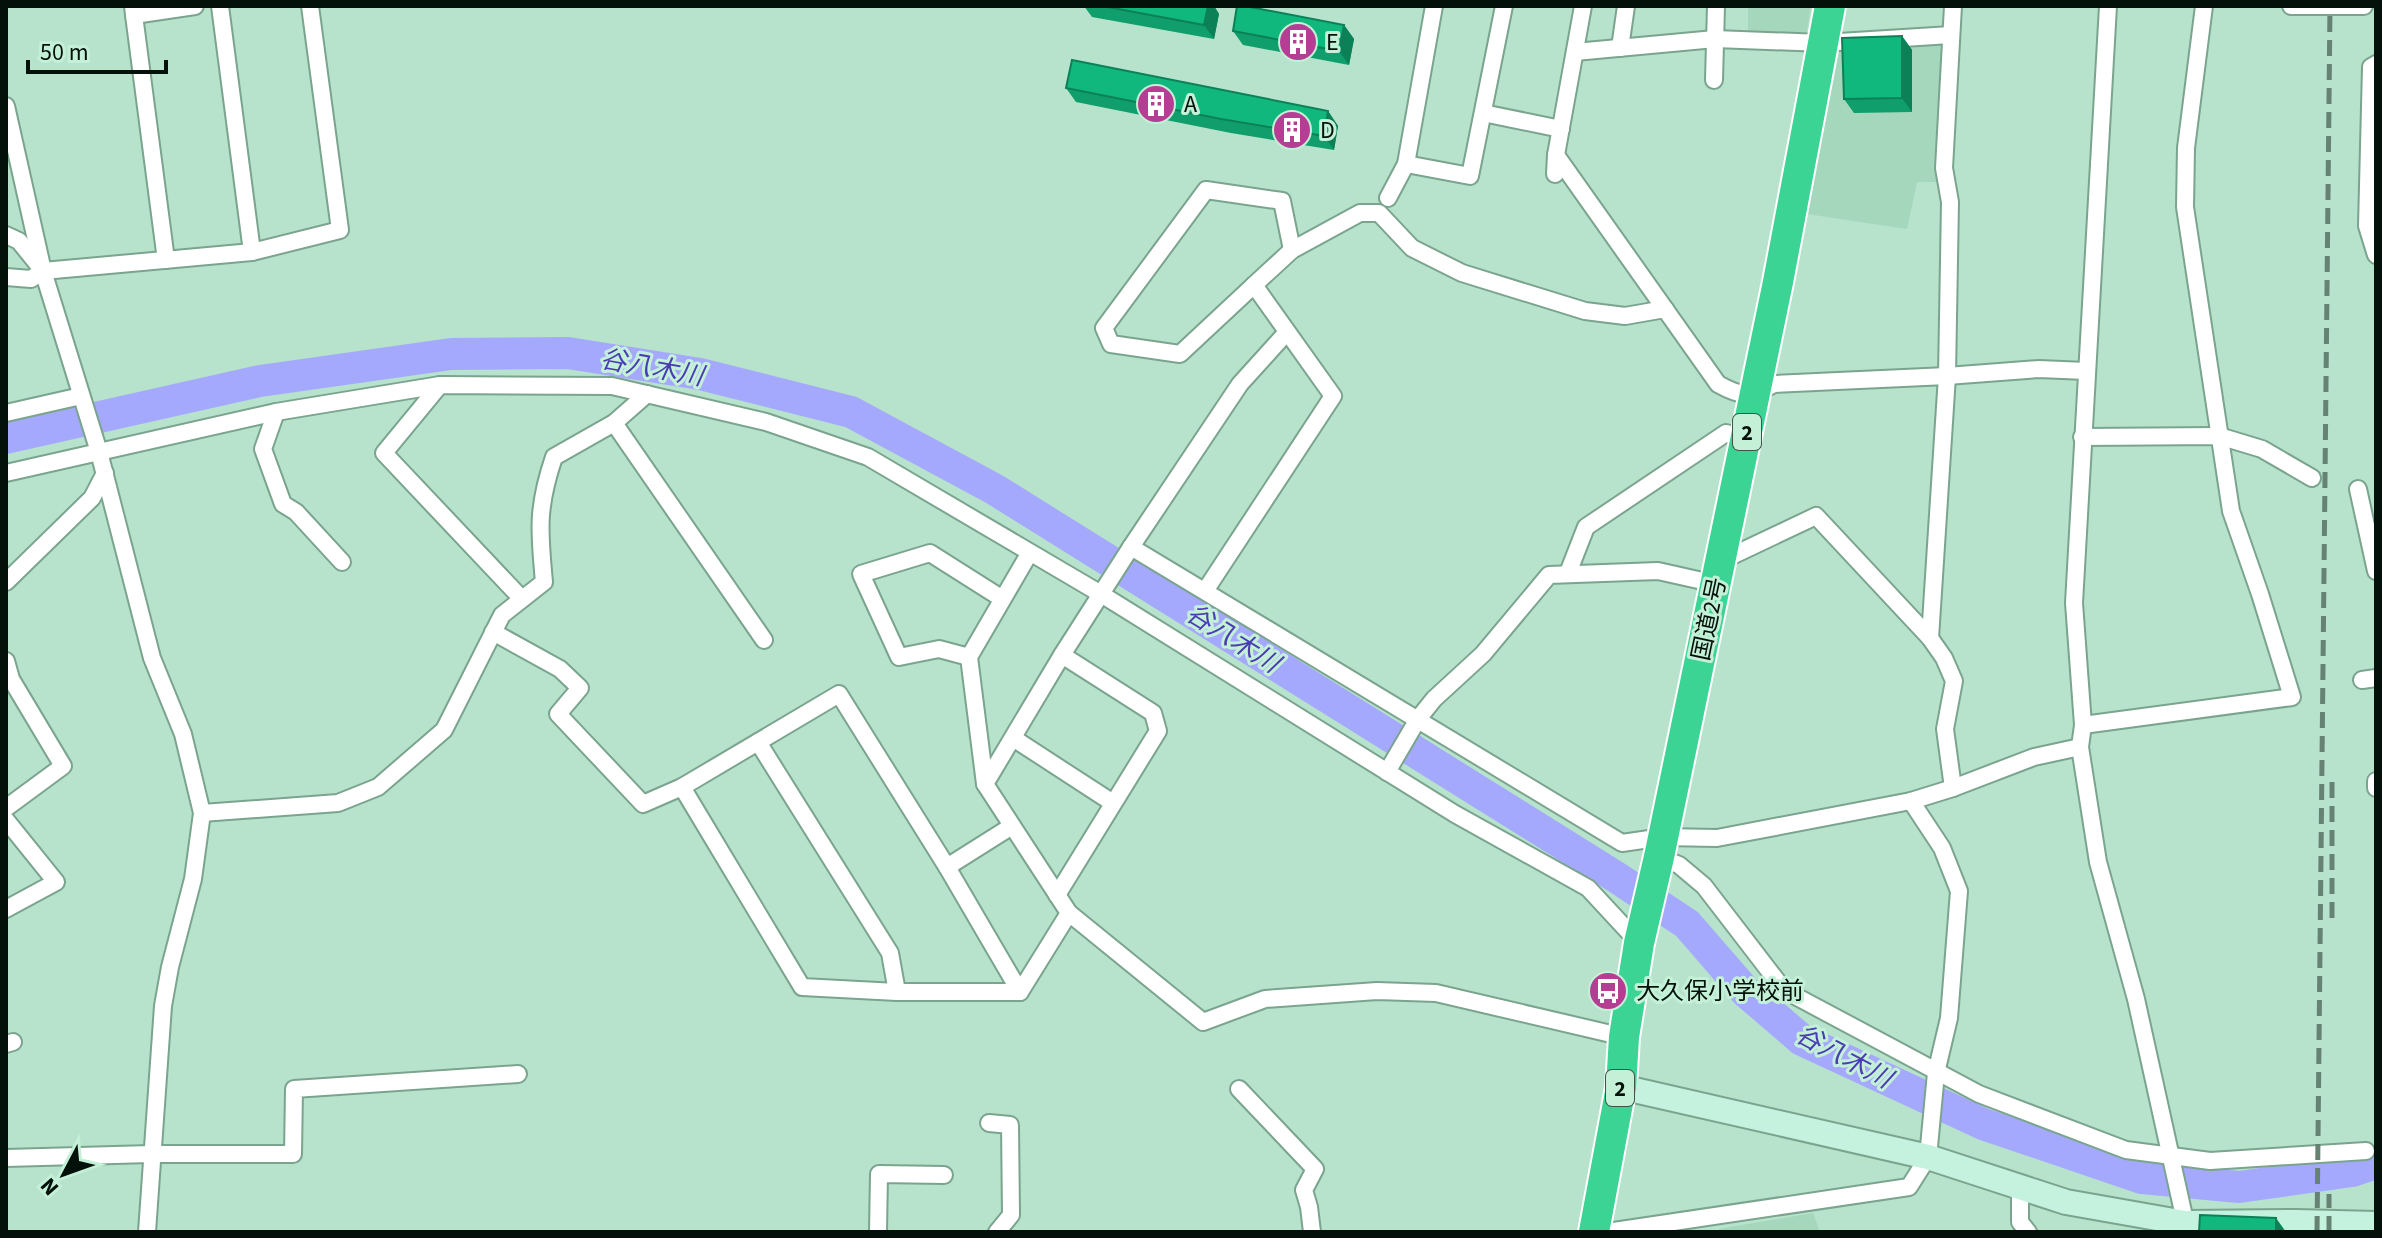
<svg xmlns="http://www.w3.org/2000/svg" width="2382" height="1238" viewBox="0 0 2382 1238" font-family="'Source Sans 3','Noto Sans JP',sans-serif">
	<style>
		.built { fill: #a5d7bc }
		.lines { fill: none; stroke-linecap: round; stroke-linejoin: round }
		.river { stroke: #a5a9fe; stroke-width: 32 }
		.street-casing { stroke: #7ba48e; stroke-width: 20 }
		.secondary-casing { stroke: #7ba48e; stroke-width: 28 }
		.highway-casing { stroke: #fff; stroke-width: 34 }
		.street { stroke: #fff; stroke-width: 16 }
		.secondary { stroke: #c4f2df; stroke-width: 24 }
		.highway { stroke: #3cd495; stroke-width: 30 }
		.rail { stroke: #658273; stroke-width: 5; stroke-dasharray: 16 8; stroke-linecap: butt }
		.wall { fill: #0f9e6c }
		.shaded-wall { fill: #0c8158 }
		.building { fill: #11b87d; stroke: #0c8158; stroke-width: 2 }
		.labels { text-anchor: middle; stroke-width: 6; stroke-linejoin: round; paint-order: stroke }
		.shield { fill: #c4f0d7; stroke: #3d5448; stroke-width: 2 }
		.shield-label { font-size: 22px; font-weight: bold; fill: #03110a }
		.poi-label { font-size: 24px; fill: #03110a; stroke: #c4f0d7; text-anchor: start }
		.street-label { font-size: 24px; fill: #03110a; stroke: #c4f0d7 }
		.water-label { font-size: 26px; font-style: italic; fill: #493cb4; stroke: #c4f0d7 }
	</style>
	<rect width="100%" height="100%" fill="#b7e2cb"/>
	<g class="built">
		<polygon points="1748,6 1811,6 1807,32 1748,32"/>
		<polygon points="1945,45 1937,182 1917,182 1907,229 1807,214 1840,47"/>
		<polygon points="1813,1213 1820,1232 1718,1232 1719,1229"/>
	</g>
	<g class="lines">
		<polyline class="river" points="6,438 260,381 451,354 568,353 700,374 851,412 994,489 1616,877 1687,924 1746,992 1802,1040 1983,1124 2142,1178 2239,1187 2352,1171 2376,1163"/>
		<g class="street-casing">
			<g id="street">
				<polyline points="133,6 134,15 195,6"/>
				<polyline points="220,6 252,252"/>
				<polyline points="2108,6 2074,603 2083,725 2080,747 2098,862 2136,999 2187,1230"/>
				<polyline points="2291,6 2364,6"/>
				<polyline points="134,15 166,260"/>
				<polyline points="1620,48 1626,6"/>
				<polyline points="1575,52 1715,39 1823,43 1951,35"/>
				<polyline points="2376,64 2371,67 2367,226 2376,255"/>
				<polyline points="1714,80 1716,6"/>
				<polyline points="6,106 43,271 99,452 152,658 183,734 202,813 193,879 170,967 163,1006 147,1232"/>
				<polyline points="1483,113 1561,129"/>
				<path d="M1556,155L1718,384C1743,398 1750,397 1774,384L1947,376L2039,369L2086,371"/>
				<polyline points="1406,164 1470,176 1504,6"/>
				<polyline points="1555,174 1556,155 1583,6"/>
				<polyline points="1388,198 1406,164 1434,6"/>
				<polyline points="6,235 19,241 40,267"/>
				<polyline points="6,277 31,279 43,271 252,252 340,230 310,6"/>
				<polyline points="1254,285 1180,354 1111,344 1104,328 1206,190 1282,201 1292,250"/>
				<polyline points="440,385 384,453 522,599"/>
				<polyline points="276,412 263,449 283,504 296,512 342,562"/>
				<polyline points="6,413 81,396"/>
				<polyline points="614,423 764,640"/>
				<polyline points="2082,437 2219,436 2262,449 2312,478"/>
				<polyline points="6,473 276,412 440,385 612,386 766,422 868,457 1101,594 1455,814 1588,888 1639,943"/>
				<polyline points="2358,489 2376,571"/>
				<polyline points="1131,547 1622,843 1663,837 1717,838 1911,801 1953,788 2034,757 2080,747"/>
				<polyline points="1029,554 969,657 985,784 1069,913 1203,1022 1265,999 1377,991 1436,993 1624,1037"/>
				<polyline points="1721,561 1816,516 1930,638 1944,658 1954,681 1945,729 1953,788"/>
				<polyline points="1568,573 1586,527 1726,433 1745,439"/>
				<polyline points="6,582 92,498 105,473"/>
				<polyline points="1205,591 1333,396 1254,285 1292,250 1360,213 1379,213 1412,248 1462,273 1585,311 1625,316 1665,309"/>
				<polyline points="493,632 560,669 580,688 558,714 643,804 682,787 802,987 897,992 1020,992 1069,913"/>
				<polyline points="1930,638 1947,376 1950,202 1944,168 1953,6"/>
				<polyline points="969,657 939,649 899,657 861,574 930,553 1001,598"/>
				<polyline points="6,661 11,679 63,766 6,808"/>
				<polyline points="2362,680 2376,678"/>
				<polyline points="2083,725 2292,697 2260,594 2231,511 2185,207 2186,148 2204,6"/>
				<polyline points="1013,738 1113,803"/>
				<polyline points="758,742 890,953 897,992"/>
				<polyline points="1387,772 1418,719 1434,699 1483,654 1549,575 1658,571 1716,584"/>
				<polyline points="2376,781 2376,788"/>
				<polyline points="985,784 1062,655 1131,547 1240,384 1287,332"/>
				<polyline points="682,787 839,694 947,867 1012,826"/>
				<path d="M202,813L338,803L378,787L444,730L502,615L544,582C539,530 537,507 554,457L614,423L647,394"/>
				<polyline points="6,820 56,882 6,909"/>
				<polyline points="1659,857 1679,865 1704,886 1784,990 1979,1094 2126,1150 2210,1161 2366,1151"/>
				<polyline points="947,867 1020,992"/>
				<polyline points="1057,895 1158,731 1153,713 1062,655"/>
				<polyline points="6,1044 13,1042"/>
				<polyline points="1239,1089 1315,1169 1304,1190 1309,1207 1312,1232"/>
				<polyline points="989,1123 1010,1125 1011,1215 997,1232"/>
				<polyline points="6,1158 151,1154 293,1154 294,1089 518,1074"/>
				<polyline points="2020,1188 2020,1222 2028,1232"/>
				<polyline points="878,1232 879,1174 944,1175"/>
				<polyline points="1607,1232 1909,1187 1928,1157 1936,1073 1949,1018 1959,891 1942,848 1911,801"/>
			</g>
		</g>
		<g class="secondary-casing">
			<polyline id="secondary" points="1621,1087 1928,1157 2066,1202 2185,1223 2296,1222 2376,1224"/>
		</g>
		<g class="highway-casing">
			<polyline id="highway" points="1594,1232 1621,1087 1624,1037 1639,943 1659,857 1778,282 1830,6"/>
		</g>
		<use href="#street" class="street"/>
		<use href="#secondary" class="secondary"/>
		<use href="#highway" class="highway"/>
		<g class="rail">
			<polyline points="2332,918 2332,782"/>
			<polyline points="2317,1232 2330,6"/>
			<polyline points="2329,1232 2329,1194"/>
		</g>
	</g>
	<g class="wall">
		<polygon points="1084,6 1214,6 1219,14 1214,39 1092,17"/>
		<polygon points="1344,25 1354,39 1349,65 1243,45 1233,31"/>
		<polygon points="1902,36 1912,50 1912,112 1854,113 1844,99"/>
		<polygon points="1066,88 1328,111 1338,126 1334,150 1231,133 1076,102"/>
	</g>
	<g class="shaded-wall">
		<polygon points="1208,6 1214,6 1219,14 1214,39 1204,25"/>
		<polygon points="1344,25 1354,39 1349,65 1339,51"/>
		<polygon points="1902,36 1912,50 1912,112 1902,98"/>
		<polygon points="1328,111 1338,126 1334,150 1324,136"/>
		<polygon points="2276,1218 2286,1232 2276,1232"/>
	</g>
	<g class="building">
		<polygon points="1102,6 1208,6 1204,25"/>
		<polygon points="1237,6 1245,6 1344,25 1339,51 1233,31"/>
		<polygon points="1902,36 1902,98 1844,99 1842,38"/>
		<polygon points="1072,60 1328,111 1324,136 1221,119 1066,88"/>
		<polygon points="2200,1215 2276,1218 2276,1232 2199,1232"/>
	</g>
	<defs>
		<g id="building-disc" transform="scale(2)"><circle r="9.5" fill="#b53d93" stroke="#c4f0d7"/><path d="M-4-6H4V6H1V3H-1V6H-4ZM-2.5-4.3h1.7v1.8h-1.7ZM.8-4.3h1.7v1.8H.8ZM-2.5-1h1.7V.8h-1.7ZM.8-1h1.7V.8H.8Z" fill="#fff"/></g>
		<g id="bus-disc" transform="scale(2)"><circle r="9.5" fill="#b53d93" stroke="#c4f0d7"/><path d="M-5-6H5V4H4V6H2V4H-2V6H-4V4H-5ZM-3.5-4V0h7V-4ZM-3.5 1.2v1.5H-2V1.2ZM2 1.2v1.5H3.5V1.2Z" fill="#fff"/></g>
	</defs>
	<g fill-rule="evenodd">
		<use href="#building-disc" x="1298" y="42"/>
		<use href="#building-disc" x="1156" y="104"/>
		<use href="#building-disc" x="1292" y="130"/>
		<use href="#bus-disc" x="1608" y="991"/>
	</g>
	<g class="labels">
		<g class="shield">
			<rect x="1733" y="414" width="28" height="36" rx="6"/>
			<rect x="1606" y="1070" width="28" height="36" rx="6"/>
		</g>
		<g class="shield-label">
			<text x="1747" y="440">2</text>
			<text x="1620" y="1096">2</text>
		</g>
		<g class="poi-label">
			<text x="1326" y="50">E</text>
			<text x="1184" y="112">A</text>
			<text x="1320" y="138">D</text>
			<text x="1636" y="999">大久保小学校前</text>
		</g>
		<g class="street-label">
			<text transform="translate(1709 619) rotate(-78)" y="8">国道2号</text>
		</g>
		<g class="water-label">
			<text transform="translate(652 367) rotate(10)" y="9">谷八木川</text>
			<text transform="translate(1233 638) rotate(32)" y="9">谷八木川</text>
			<text transform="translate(1844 1056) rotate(28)" y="9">谷八木川</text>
		</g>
	</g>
	<rect width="2382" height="1238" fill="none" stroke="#03110a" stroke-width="16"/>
	<g transform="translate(64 1174) rotate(229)" stroke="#c4f0d7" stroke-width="6" paint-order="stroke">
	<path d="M0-6L14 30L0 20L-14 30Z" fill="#03110a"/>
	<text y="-12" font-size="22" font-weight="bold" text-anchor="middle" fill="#03110a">N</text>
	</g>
	<path d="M28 60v12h138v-12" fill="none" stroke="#03110a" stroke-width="4"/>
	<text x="40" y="60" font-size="24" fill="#03110a" stroke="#c4f0d7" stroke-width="6" paint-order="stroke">50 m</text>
</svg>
